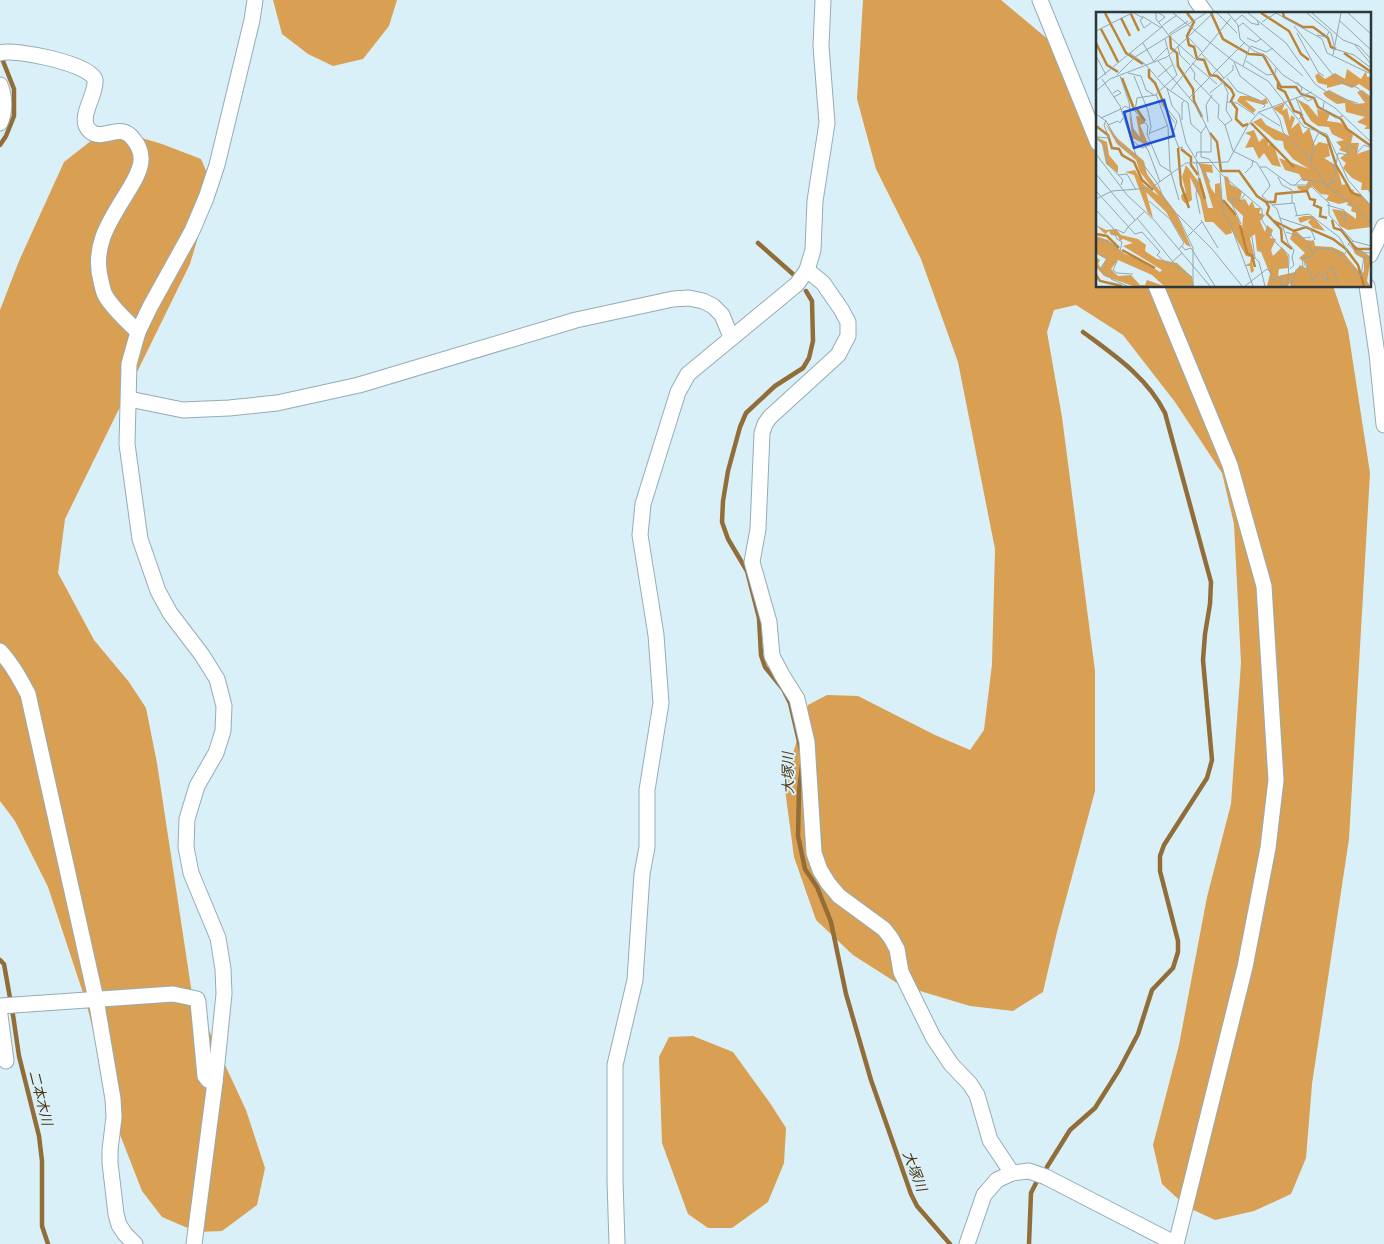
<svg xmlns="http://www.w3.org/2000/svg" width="1384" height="1244" viewBox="0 0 1384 1244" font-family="Lora,'Noto Sans JP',serif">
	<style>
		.forest { fill: #d99f53 }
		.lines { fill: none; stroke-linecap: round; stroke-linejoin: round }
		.stream { stroke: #926d37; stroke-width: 4.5 }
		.minor-casing { stroke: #95acb3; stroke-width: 17 }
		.minor { stroke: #fff; stroke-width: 15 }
		.labels { text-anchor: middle; stroke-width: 4; stroke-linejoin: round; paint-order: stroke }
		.water-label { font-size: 14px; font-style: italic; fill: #4d3514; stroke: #d9f0f8 }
		.inset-river { fill: none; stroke: #bd8436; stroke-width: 2.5 }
		.inset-road { fill: none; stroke: #95a6ac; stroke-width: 1 }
		.view { fill: #1d4ed8; fill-opacity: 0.15; stroke: #1d4ed8; stroke-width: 2.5 }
		.inset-edge { fill: none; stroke: #2e373a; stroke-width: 2.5 }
	</style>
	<rect width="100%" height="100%" fill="#d9f0f8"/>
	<g class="forest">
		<polygon points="273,0 397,0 389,26 363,59 333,66 308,54 282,34"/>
		<polygon points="863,0 1001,0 1050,41 1098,117 1098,286 1333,286 1348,330 1370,473 1349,839 1312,1084 1306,1158 1291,1194 1254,1211 1215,1220 1187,1207 1162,1184 1153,1145 1179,1045 1207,897 1231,804 1241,663 1234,524 1222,473 1175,402 1123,335 1076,305 1054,310 1047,332 1062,417 1095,671 1095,791 1057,932 1043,992 1013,1011 970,1006 900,985 853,955 816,920 794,857 784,782 808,705 827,695 858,696 935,735 970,750 984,730 992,664 995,549 958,362 921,259 876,169 857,99"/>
		<polygon points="101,133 125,133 162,144 201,159 213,187 190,264 65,519 58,573 94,640 129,682 146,708 157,763 192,994 246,1110 265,1168 257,1205 222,1231 197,1232 162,1217 142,1191 119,1132 86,1002 48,887 15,821 0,801 0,310 19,261 64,162"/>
		<polygon points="693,1036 733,1052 770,1103 786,1128 784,1163 768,1202 732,1228 708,1228 688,1214 662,1143 659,1057 669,1037"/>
	</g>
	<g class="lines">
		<g class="stream">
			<polyline points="0,145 6,136 14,116 14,89 1,56"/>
			<polyline points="758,243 794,275"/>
			<polyline points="801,750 790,703 783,689 765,667 761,655 759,618 747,571 728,539 722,522 723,501 728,471 740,427 746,413 775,386 803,368 809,358 813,341 812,301 806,291"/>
			<polyline points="802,765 799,791 798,836 805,869 817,887 831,922 846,994 871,1080 911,1194 917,1206 950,1244"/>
			<polyline points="0,960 4,964 13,1015 19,1056 39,1136 42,1161 42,1226 48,1244"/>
			<path d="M1047,1167L1070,1130L1095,1108L1119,1070L1138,1034L1152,990L1173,968L1178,952V941L1160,871V856L1164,845L1207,778L1212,760L1203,660L1205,634L1210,604L1211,582L1165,413C1147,377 1114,355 1083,332"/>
			<polyline points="1029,1244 1031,1193 1036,1183"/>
		</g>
		<g class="minor-casing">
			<g id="minor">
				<polyline points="1040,0 1098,143"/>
				<polyline points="1196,0 1206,14"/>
				<path d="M0,53C14,48 92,64 95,80C97,95 76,119 90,131C104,143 120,120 134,140C138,145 141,152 141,158C142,170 131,186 125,196C108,223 92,248 101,281C102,285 103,291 105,295C113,309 127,321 138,332"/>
				<path d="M0,85C5,97 5,112 0,123"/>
				<polyline points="1370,255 1384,226"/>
				<polyline points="807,270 823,283 841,309 848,322 848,336 838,355 770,417 765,424 762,433 758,529 752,562 769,622 772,656 782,675 797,699 807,742 814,853 820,870 828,883 839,896 884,929 891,938 897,949 901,972 933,1037 951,1064 970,1084 977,1095 990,1140 1012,1173"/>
				<polyline points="1156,286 1230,465 1264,586 1276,780 1268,848 1245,967 1176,1244"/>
				<polyline points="1367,286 1377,354 1384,425"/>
				<polyline points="129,399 183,410 229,408 277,403 359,385 576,320 673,299 689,298 703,301 713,306 722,315 731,337"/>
				<path d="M0,651C12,664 20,679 28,694L96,999L113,1099L114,1117L110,1150V1163L116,1214L119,1225L125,1234L135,1244"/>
				<polyline points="0,1006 173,994 197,999 198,1002 205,1076 208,1080 215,1082"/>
				<polyline points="0,1015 6,1061"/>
				<polyline points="194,1244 215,1082 224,994 223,969 218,938 191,873 186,847 187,819 197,786 216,753 223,731 224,706 217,679 202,655 170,613 158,591 140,539 127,444 129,364 138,332 150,307 192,231 206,198 217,165 252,20 255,0"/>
				<polyline points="617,1244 615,1180 615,1065 635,980 642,874 647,847 647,790 661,703 656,635 640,535 643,504 678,392 688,374 797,284 807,270 813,250 815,201 827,123 821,46 823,0"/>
				<polyline points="967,1244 984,1195 997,1180 1012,1173 1029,1171 1046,1177 1176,1244"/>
			</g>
		</g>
		<use href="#minor" class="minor"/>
	</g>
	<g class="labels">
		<g class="water-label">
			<text transform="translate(788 773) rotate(-91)" y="5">大塚川</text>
			<text transform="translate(41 1098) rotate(76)" y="5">二本木川</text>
			<text transform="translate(915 1171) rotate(69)" y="5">大塚川</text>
		</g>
	</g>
	<g transform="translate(1096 12)">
		<rect width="275" height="275" fill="#d9f0f8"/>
		<path d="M251,57L265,67L270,59L271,65L275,64V80L263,72L256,76L246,72L231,76V73L222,71L219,64L222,61L229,67L239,61L249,67ZM233,78L260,92L269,91L261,80L266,78L274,84L275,117H268L271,114L261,110L269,105L250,100L249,91L241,92L230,85L227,81ZM153,84L165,89L170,86L172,91L168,93L149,88L160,98L157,101L141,89L144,84ZM201,87L212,93L222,105L221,97L234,102L231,109L245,111L257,123L255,131H263L261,142L275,137V183L272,178H265L266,171L256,166L247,156L250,151L244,146L251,141L243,138L245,135L240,130L248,128L236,122L233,115L222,114L215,109ZM189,91L186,99L191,96L194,109L195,103L199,106L195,117L203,110L207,122L213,116L219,134L223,130L232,132L234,144L228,146L241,154L246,173L251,172L252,177L258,178L257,183H265L275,193V215L252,218L244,214L236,197L249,199L260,207V201L255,199L256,195L251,193L252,190L243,192L230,188L233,183L225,182L216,174L210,180L202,177L201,174H210L212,169H207L203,162L189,158L183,146L213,157L197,147L188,136L187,129L179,128L157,110L165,106L170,113L193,124L187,104L177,96ZM33,99L37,116L44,125L40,104L47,105L49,111L44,113L53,134L36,126ZM9,111L22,127L48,149L51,162L79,199L95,235L90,233L70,200L50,180L57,206L52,201L38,163L29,160L39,158L48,173L63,184L44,160L40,148L21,132ZM158,118L163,130L167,126L172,129V134L174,131L178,134L185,155L176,153L168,141L163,147L157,135L149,136L155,124L149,121ZM0,125L11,130L13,143L22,154V161L10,152L6,132ZM103,151L116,153L117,161L110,160L115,176L119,182V172L124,171L126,187L142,206L146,218L147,204L131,188L128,164L132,165L134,172L146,179L144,188L149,187L153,194L156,189L159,196H165L163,201L169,203L164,209L169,220L171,213L177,218L174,226L180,227L175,238L177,244L186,235L192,244V256L183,257L182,264L199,260L204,253L210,256L211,252L203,246L209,241L194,227L198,217L210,228L218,229L219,234L236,235L247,240L265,262L268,259V247L259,242L254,230L275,245L271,269L274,274H195L193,271L192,274H171L174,262L165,240L161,239L159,222L154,226L159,247L156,250L158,259L155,261L154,254H148L154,251L155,245L150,244L135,217L136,221L130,223L117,210H109L104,186L94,165L96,188L90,192L86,188L85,183L90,181L86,165L90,153L107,176L112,196H117ZM208,204H217L229,219L217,216L212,210L215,207L204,211L202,206ZM0,213L10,218L20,217L25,223L42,227L50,233L49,239L61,247L81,251L96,265L98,274H37L8,264L0,255V245L4,248L2,252L5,256L10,247L0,241V224L12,228L29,242L44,247L64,260L66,258L27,234L37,231L27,227L24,229L22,224L15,223L13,219L9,222ZM22,248L56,263L68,274L51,268L49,273H44L35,263L22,264L15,257Z" fill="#d99f53" fill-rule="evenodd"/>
		<path class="inset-river" d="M9,1L30,41L47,52M91,1L98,10L91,24L93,33L98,35L101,47L108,48L114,63L121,64L135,77L138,83L135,89L141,97L140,107L147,114L152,112M115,1L127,27L153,42L167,43L185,75H200L205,82L218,86L222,95L245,107M165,1L193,19L205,42L213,48M187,1L188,5L207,15H217L232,26L235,35L240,37M35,2L43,19M25,6L34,24M5,17L14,34M74,24L75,36L81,41L82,54L97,77L98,89L106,105M0,31L11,53L22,60M14,34L22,50M248,41L275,60M53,57V65L59,71L69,94M26,66L38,97M182,69V76L189,80L198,99L204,101L209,111L231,125L240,153M40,96L49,109M245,107L251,117L275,134M155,111L198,155M0,114L12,123L16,136L23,137L26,143L38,150L46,168L57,178M114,121L121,130L125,159H143L161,184L170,190H179L180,182L211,179L214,187L219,188L218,193L225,196L224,204L231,206M82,136L85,173L93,196M85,137L95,145V153L102,163M240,153L256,181L265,184M103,166L109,187M127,188L140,203M170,190L173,195L171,202L185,217L186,229L196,237M176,208L198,219L210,215L237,227L250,237L262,253L268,274M236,208L238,216L245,218L260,237H275M144,213L151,241L156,244L159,255M0,222L11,224L23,236M26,238L59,256M0,263L4,269L26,274"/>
		<path class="inset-road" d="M38,1L47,6L44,8L48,16L55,11M60,1V7L74,25L99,47M77,1L136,48L172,69L208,115L231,122L252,168L275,194M121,1L141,21M132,1L142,13L144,27L158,39L170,44L187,63L239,96L275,130M152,1L190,31L219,72L235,83L261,91L275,106M180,1L226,27L231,41L275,62M211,1L235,21L239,37L258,43L275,56M216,1L247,28L263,34L275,47M252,1L275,22M46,4L65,16M139,9L146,3L155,11L163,13L161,8M244,9L275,38M63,10L69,5L63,1M166,10L180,1M67,13L81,3M198,14L241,68L262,76L275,91M142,15L147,11L207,64M0,19L36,1M201,21L222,60L228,64M73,22L92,9M221,23L230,25L233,20M92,25L106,40M151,26L160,30L165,27M69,27L73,42M47,31L58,50M259,33L275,52M82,34L84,43L94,53M155,34L170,40L177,36M34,41L50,53L69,75L92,91L95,112L105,121M105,41L128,66M73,43L81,63M237,43L245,1M0,44L10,63M58,49L71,36M62,49L101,95L115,124V140H101L100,145M150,49L171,63L179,62L180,56M138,50L144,64L171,86L184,108L187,120L215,148M96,51L121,72M94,54L99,62L98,67L123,93L122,106M147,54L154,34M32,61L45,64L50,78L58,83M21,63L39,45L110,1M81,63L60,82L72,115L74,157L83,188M24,64L33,90L37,118L52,138L64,170M38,64L52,99L55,115L53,123M62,65L76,53M131,66L141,79L165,89L169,94L167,96M6,67L24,94L40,143L62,172L69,190L116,237L146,274M0,69L67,14M201,70L206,76L204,82L212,89L220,85M71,76L76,94L83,102L90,131L114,170M75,78L135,6M0,79L14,67L71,45L117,1M17,81L22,78L25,81L18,85M114,81L126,71M93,86L149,30M200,86L207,104L203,107M63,88L79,111M131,90L141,91L159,103M228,90L227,98L240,106L247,104M69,94L81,109L77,121L83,136L87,135M25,98L29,94L39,99L41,86L60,83M39,99L52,114L51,122L64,153L75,160M162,100L184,114M0,102L10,109L24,133L39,143M5,106L25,97M122,106L129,113L137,139L161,151L172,169L174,174L166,184L181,197L192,231L198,238L196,246L198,253L194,257M86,108V91L89,88M112,110L110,93L116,83M12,113L22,109L24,111L27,106M129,113L136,108L130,98L132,81L126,68L137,58V53M110,114L105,121V145L113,147L124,161L166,197V208L180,231L193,243L192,274M223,120L217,132L215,152L232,175L259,194L275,212M54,121L71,114M1,125L13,126L8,113L10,108M0,126L8,133L12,152L27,168L25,173M37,129L46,136L54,133M0,142L31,183L58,208L114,274M100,149L103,163L100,182L104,202M164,155H170L195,173H212L217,176L233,191V203L257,229M149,161L156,154L157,148M0,162L39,208M124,162L127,201L134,211L157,274M22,163L31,162L40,178M182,165L186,173L196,178V191M231,173L240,169L234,168L240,161L236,153H240L242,141L252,143L250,135L254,133L260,137V142L268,133L275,136M198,174L205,167L229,171M0,179L39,222L46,220L64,240L61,243L73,253L86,241M0,187L16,179L55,176L90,151L132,150L152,113L163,100L216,80M53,189L74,207L85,226L88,231L83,237M176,193L198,191L201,204M231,193L248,198L250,210L244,201M0,198L17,216M81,203L97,236V274M199,204L213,202L243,225L251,238L248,243H244M41,206L82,256L96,265M184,206L214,216L219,227L210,234L217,239M105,208L122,236M145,212L135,190L137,186L144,189L149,182M32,215L49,199M19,217L28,221L32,215M190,220L208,226L215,225M92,224L106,210M156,225L159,246L163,250L169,274M0,227L10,229L24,239L26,230L21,227L17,216M257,229L252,232L261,240L275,241M257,229L275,234M86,234L89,238L95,236L119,274M0,241L11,247L4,257L16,267M21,249L17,258L21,261L37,262M209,254V250L217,269L222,261L232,268M15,267L31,274M232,268L231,259L236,254L242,271M149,274L171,257L175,260L176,268L185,265V272L190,274M195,274L200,258L207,255L206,246L215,245L221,236L239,238L265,264L268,245H275"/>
		<path class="view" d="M68,88L78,124L38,136L28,100Z"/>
		<rect width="275" height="275" class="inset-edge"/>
	</g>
</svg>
